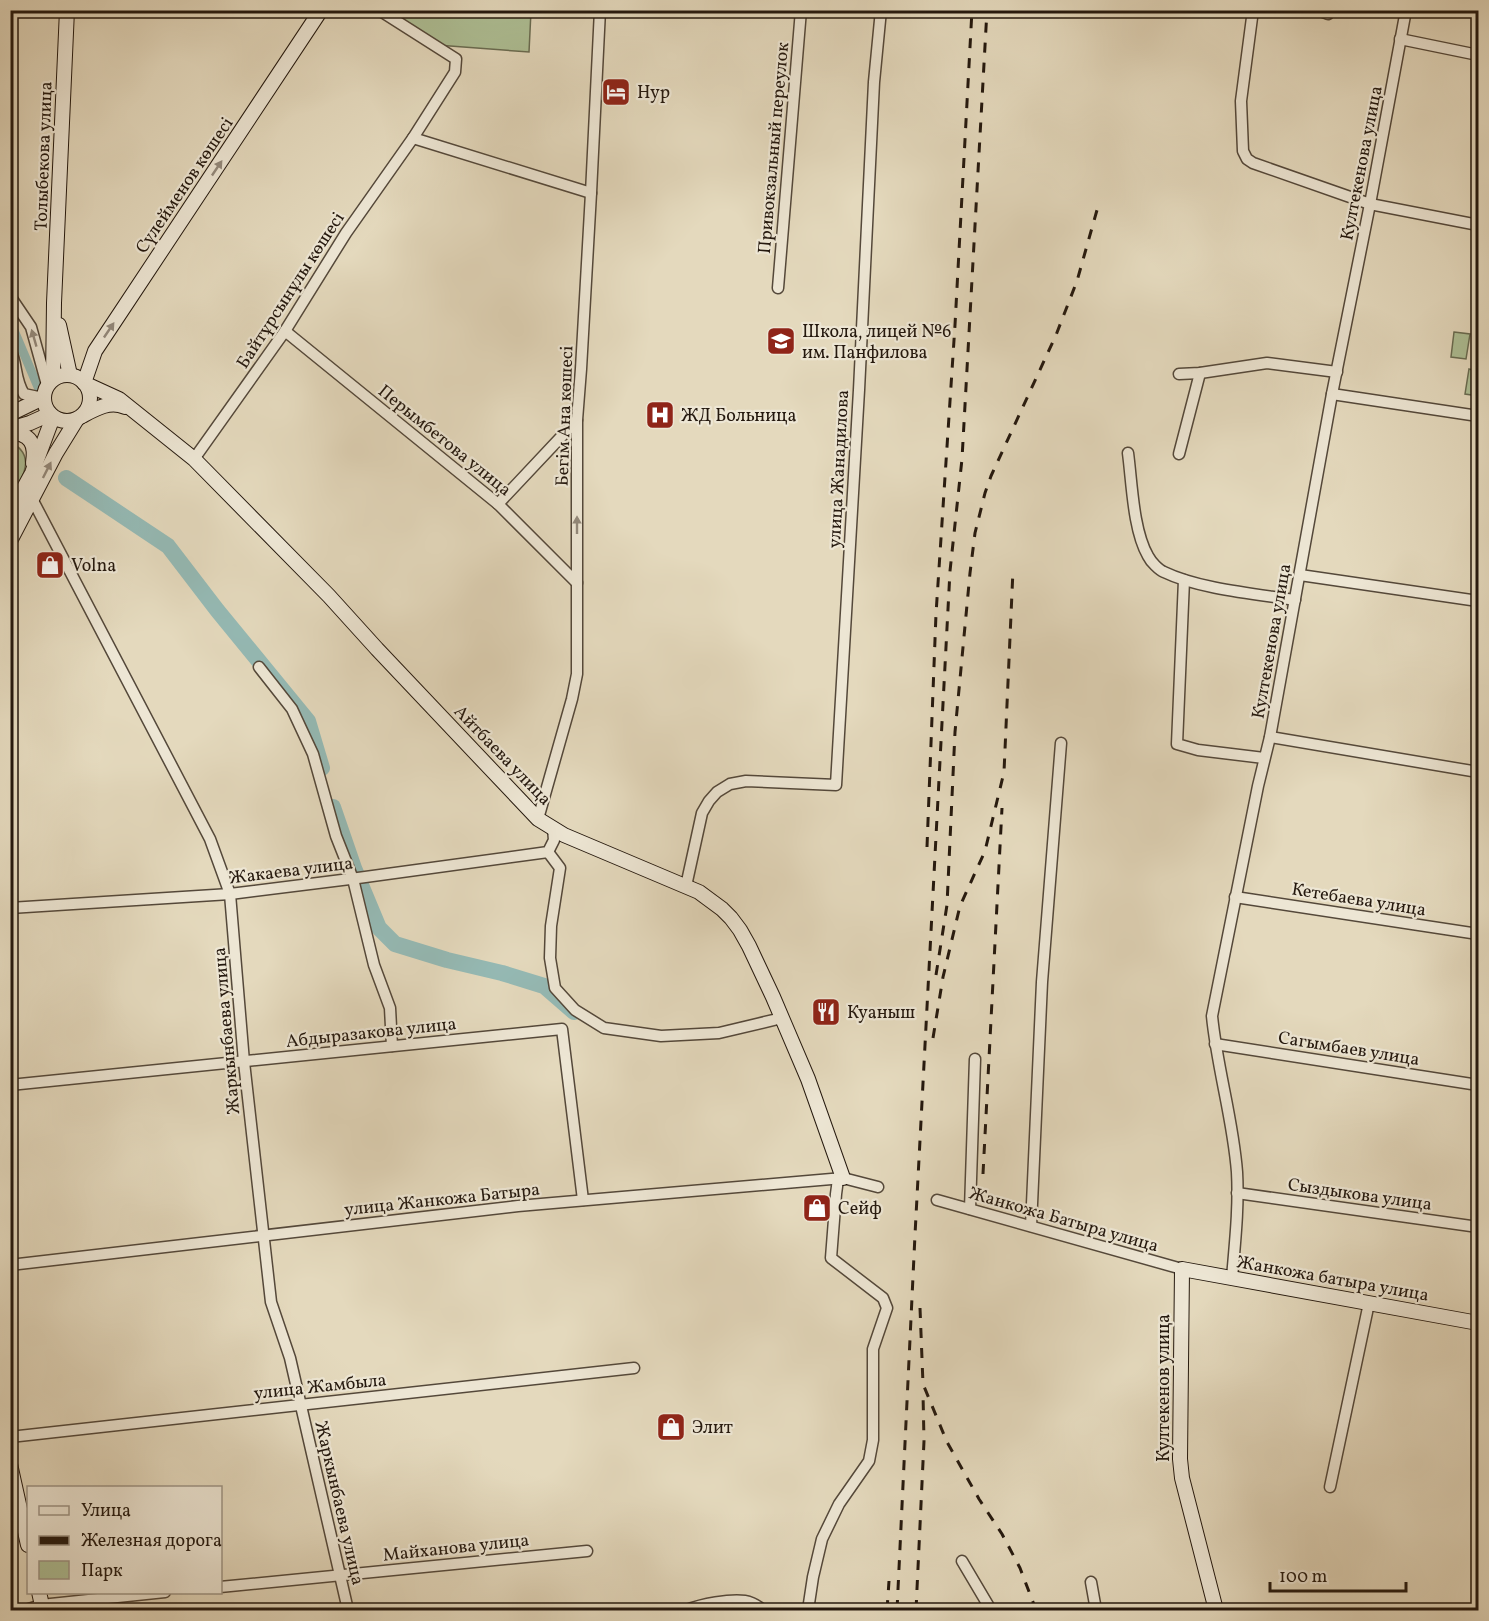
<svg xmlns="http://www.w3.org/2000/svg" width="1489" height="1621" viewBox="0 0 1489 1621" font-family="Vollkorn,serif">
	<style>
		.green { fill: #aec096; stroke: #696c52; stroke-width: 1.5 }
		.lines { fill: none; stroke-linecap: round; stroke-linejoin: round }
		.canal { stroke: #95bab5; stroke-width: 9 }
		.river { stroke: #95bab5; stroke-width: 16 }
		.street-casing { stroke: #54483a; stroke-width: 13 }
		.secondary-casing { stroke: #24180e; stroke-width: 16 }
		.street { stroke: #ede6d4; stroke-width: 10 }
		.secondary { stroke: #ede6d4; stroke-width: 14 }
		.rail { stroke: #24180e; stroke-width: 3; stroke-dasharray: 10 10; stroke-linecap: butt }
		.oneway { fill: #93897b }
		.labels { text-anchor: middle; stroke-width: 4.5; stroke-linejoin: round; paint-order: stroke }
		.poi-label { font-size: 18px; fill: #24180e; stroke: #ede6d4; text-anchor: start }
		.street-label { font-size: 18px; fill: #24180e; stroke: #ede6d4 }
	</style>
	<rect width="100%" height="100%" fill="#e4d9bd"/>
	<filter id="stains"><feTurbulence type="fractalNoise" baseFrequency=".00333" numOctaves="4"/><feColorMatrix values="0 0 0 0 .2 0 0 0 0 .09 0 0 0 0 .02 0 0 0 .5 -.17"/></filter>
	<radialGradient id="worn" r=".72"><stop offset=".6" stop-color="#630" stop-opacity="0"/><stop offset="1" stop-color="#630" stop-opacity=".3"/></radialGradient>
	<g class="green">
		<polygon points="388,11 531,11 529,52 437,45"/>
		<polygon points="1454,332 1470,334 1466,359 1451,357"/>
		<polygon points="1469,369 1478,371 1478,396 1465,394"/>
		<path d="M11,443C38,455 21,481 11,500Z"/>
	</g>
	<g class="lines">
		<polyline class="canal" points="10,321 38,387"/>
		<g class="river">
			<polyline points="66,478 168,546 217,610 308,721 322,768"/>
			<polyline points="333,807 354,868 379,928 395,944 447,960 502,973 544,986 574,1012"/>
		</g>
		<g class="street-casing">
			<g id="street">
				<polyline points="1253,10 1241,101 1243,151 1247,159 1253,163 1370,204 1478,225"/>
				<polyline points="1318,10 1328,14"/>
				<polyline points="1400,39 1478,55"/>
				<polyline points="413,138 591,193"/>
				<polyline points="778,288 801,10"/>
				<polyline points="10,296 31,327 47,385"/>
				<polyline points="285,331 498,504 577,583"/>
				<path d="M10,349C18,365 14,378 24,394L43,398"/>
				<polyline points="1179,374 1200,373 1267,363 1337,372"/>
				<polyline points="1332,394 1478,416"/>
				<path d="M1128,453C1132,483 1133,530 1148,556C1151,562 1159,570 1164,572C1199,589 1256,594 1295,600"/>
				<polyline points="1179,454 1200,373"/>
				<polyline points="194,459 285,331 346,233 413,138 455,72 456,59 379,10"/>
				<polyline points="30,495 210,839 230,894 244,1062 271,1302 290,1358 348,1610"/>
				<polyline points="498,504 577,420"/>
				<polyline points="1300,575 1478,601"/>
				<polyline points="1184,580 1177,744 1198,750 1264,758"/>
				<polyline points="259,667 292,709 313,754 336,836 353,879 374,965 390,1008 392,1046"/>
				<polyline points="1270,737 1478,772"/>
				<polyline points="538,819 572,699 577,674 577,420 581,369 591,193 600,10"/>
				<polyline points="548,852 560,868 551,926 550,958 555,988 575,1010 604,1028 661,1036 719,1033 782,1018"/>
				<polyline points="686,886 702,813 709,801 717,792 730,784 746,781 836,785 859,390 874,82 881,10"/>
				<polyline points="1235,897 1478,934"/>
				<polyline points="10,908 230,894 358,878 548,852 554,840 553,828"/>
				<polyline points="1215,1044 1478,1085"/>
				<polyline points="10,1085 562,1029 583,1200"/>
				<polyline points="1237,1193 1478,1227"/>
				<polyline points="937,1200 1182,1269"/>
				<polyline points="970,1209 975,1059"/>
				<polyline points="1031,1226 1042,982 1061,743"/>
				<polyline points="10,1265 518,1206 843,1178 878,1187"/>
				<path d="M1232,1278C1235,1242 1239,1207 1237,1172C1233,1119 1217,1068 1212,1016L1258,786L1270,737L1332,394L1370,204L1406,10"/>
				<polyline points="10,1437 634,1368"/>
				<polyline points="1330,1487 1369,1303"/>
				<polyline points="962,1561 991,1610"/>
				<polyline points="1091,1582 1096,1610"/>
				<polyline points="220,1587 587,1551"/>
				<polyline points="26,1610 41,1605 165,1592"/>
				<path d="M687,1610C702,1604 729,1599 745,1601C752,1602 758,1606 763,1610"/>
				<polyline points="808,1610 813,1577 822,1539 839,1504 869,1461 873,1440 873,1349 887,1308 883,1298 831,1258 836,1194 838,1179"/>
			</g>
		</g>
		<g class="secondary-casing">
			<g id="secondary">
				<polyline points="321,10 95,351 84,383 119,399 194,459 329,596 377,649 538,819 564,835 699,892 722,909 731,918 740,930 749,946 773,997 808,1079 843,1178"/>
				<polyline points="59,325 70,375"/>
				<circle cx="67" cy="398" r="23"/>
				<polyline points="53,379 54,303 67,10"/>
				<polyline points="10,414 43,398"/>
				<path d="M82,416C95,409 110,400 125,407"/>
				<polyline points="10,429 30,423 50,414"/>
				<path d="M10,432C31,434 36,444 33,463"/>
				<polyline points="10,513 32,473 53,417"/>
				<polyline points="10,541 56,453 77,419"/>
				<polyline points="10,1464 28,1545"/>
				<polyline points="39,1592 43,1610"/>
				<polyline points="1216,1610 1182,1478 1180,1459 1182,1269 1478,1323"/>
			</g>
		</g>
		<use href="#street" class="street"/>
		<use href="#secondary" class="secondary"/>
		<g class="rail">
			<polyline points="927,847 936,614 955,325 972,10"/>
			<polyline points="936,975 947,905 955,732 970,573 975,533 985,493 991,476 1056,335 1077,281 1099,203"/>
			<polyline points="933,1038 943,977 960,906 985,851 1004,772 1013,570"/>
			<polyline points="983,1174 1002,808"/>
			<polyline points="920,1308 923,1384 947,1442 979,1499 1002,1534 1020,1568 1036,1610"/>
			<polyline points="887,1610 889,1581"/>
			<polyline points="897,1610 915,1235 950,571 962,459 987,10"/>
			<polyline points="916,1610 924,1441 923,1393"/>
		</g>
	</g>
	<defs><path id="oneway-solid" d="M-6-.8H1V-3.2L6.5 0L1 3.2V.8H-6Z" transform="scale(1.5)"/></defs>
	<g class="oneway">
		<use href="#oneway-solid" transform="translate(217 168) rotate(-56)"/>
		<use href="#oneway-solid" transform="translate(109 330) rotate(-56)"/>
		<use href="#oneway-solid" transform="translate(34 338) rotate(-106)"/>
		<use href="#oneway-solid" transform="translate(47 470) rotate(-63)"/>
		<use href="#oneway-solid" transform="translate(577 525) rotate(-90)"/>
	</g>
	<defs>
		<g id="hotel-square" transform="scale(1.5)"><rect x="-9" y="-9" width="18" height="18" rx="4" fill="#8f2418" stroke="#ede6d4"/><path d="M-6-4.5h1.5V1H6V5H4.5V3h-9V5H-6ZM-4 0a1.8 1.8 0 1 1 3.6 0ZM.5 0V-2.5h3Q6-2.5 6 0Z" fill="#fff"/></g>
		<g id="school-square" transform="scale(1.5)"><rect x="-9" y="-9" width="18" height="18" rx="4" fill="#8f2418" stroke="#ede6d4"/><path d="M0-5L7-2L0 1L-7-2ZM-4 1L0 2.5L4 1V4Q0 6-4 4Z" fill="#fff"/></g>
		<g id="hospital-square" transform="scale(1.5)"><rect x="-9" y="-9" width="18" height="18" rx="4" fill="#8f2418" stroke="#ede6d4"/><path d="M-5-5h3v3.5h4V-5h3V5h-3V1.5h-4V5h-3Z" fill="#fff"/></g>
		<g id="shop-square" transform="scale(1.5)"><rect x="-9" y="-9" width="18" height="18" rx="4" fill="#8f2418" stroke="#ede6d4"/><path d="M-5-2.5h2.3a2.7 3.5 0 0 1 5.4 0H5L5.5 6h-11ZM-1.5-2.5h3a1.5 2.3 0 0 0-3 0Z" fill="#fff"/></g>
		<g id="restaurant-square" transform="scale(1.5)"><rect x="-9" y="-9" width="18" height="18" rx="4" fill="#8f2418" stroke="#ede6d4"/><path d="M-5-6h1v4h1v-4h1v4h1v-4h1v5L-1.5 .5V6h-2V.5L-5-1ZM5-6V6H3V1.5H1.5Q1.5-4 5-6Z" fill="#fff"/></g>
	</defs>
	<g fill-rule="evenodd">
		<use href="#hotel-square" x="616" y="92"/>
		<use href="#school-square" x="781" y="341"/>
		<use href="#hospital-square" x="660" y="415"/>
		<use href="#shop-square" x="50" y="565"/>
		<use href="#restaurant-square" x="826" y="1012"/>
		<use href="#shop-square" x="817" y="1208"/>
		<use href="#shop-square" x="671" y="1427"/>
	</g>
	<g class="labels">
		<g class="poi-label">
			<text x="637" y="98">Нур</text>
			<text x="802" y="337">Школа, лицей №6<tspan x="802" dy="21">им. Панфилова</tspan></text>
			<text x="681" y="421">ЖД Больница</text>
			<text x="71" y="571">Volna</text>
			<text x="847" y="1018">Куаныш</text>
			<text x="838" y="1214">Сейф</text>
			<text x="692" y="1433">Элит</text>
		</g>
		<g class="street-label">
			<text transform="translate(773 148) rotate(-85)" y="6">Привокзальный переулок</text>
			<text transform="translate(43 156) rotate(-88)" y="6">Толыбекова улица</text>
			<text transform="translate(1361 163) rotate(-79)" y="6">Култекенова улица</text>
			<text transform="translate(184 185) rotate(-56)" y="6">Сүлейменов көшесі</text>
			<text transform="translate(290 290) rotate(-57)" y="6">Байтұрсынұлы көшесі</text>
			<text transform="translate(564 416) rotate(-88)" y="6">Бегім Ана көшесі</text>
			<text transform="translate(445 440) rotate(39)" y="6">Перымбетова улица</text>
			<text transform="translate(838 469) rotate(-87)" y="6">улица Жанадилова</text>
			<text transform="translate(1271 641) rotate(-80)" y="6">Култекенова улица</text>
			<text transform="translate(503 755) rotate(46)" y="6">Айтбаева улица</text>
			<text transform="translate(291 870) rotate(-7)" y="6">Жакаева улица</text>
			<text transform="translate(1359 899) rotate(9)" y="6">Кетебаева улица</text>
			<text transform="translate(226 1031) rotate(-95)" y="6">Жаркынбаева улица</text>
			<text transform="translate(371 1032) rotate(-6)" y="6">Абдыразакова улица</text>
			<text transform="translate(1349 1048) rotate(9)" y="6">Сагымбаев улица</text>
			<text transform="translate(1360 1194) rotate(8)" y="6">Сыздыкова улица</text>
			<text transform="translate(442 1199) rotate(-6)" y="6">улица Жанкожа Батыра</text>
			<text transform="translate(1064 1219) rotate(16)" y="6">Жанкожа Батыра улица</text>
			<text transform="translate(1333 1278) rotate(10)" y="6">Жанкожа батыра улица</text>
			<text transform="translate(320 1386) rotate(-6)" y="6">улица Жамбыла</text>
			<text transform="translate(1163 1388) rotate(-90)" y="6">Култекенов улица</text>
			<text transform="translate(340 1503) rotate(77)" y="6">Жаркынбаева улица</text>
			<text transform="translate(456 1547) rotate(-6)" y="6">Майханова улица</text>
		</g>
	</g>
	<rect width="1489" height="1621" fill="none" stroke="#e4d9bd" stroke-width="36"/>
	<rect x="12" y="12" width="1465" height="1597" fill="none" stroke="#24180e" stroke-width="3"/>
	<rect x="18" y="18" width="1453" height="1585" fill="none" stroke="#24180e" stroke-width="1.5"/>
	<rect x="27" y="1486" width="195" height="108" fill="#ede6d4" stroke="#9d9485" stroke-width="1.5"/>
	<rect x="39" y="1506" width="30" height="9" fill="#ede6d4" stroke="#9d9485" stroke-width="1.5"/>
	<text x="81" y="1516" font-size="18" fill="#24180e">Улица</text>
	<rect x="39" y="1536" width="30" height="9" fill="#24180e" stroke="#9d9485" stroke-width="1.5"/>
	<text x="81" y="1546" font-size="18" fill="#24180e">Железная дорога</text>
	<rect x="39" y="1561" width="30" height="18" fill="#aec096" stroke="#9d9485" stroke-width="1.5"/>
	<text x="81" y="1576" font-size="18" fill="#24180e">Парк</text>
	<path d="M1270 1582v9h136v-9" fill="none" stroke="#24180e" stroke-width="3"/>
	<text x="1279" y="1582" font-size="18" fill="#24180e" stroke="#ede6d4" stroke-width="4.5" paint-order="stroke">100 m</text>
	<rect width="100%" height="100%" filter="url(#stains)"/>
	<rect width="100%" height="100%" fill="url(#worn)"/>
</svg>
